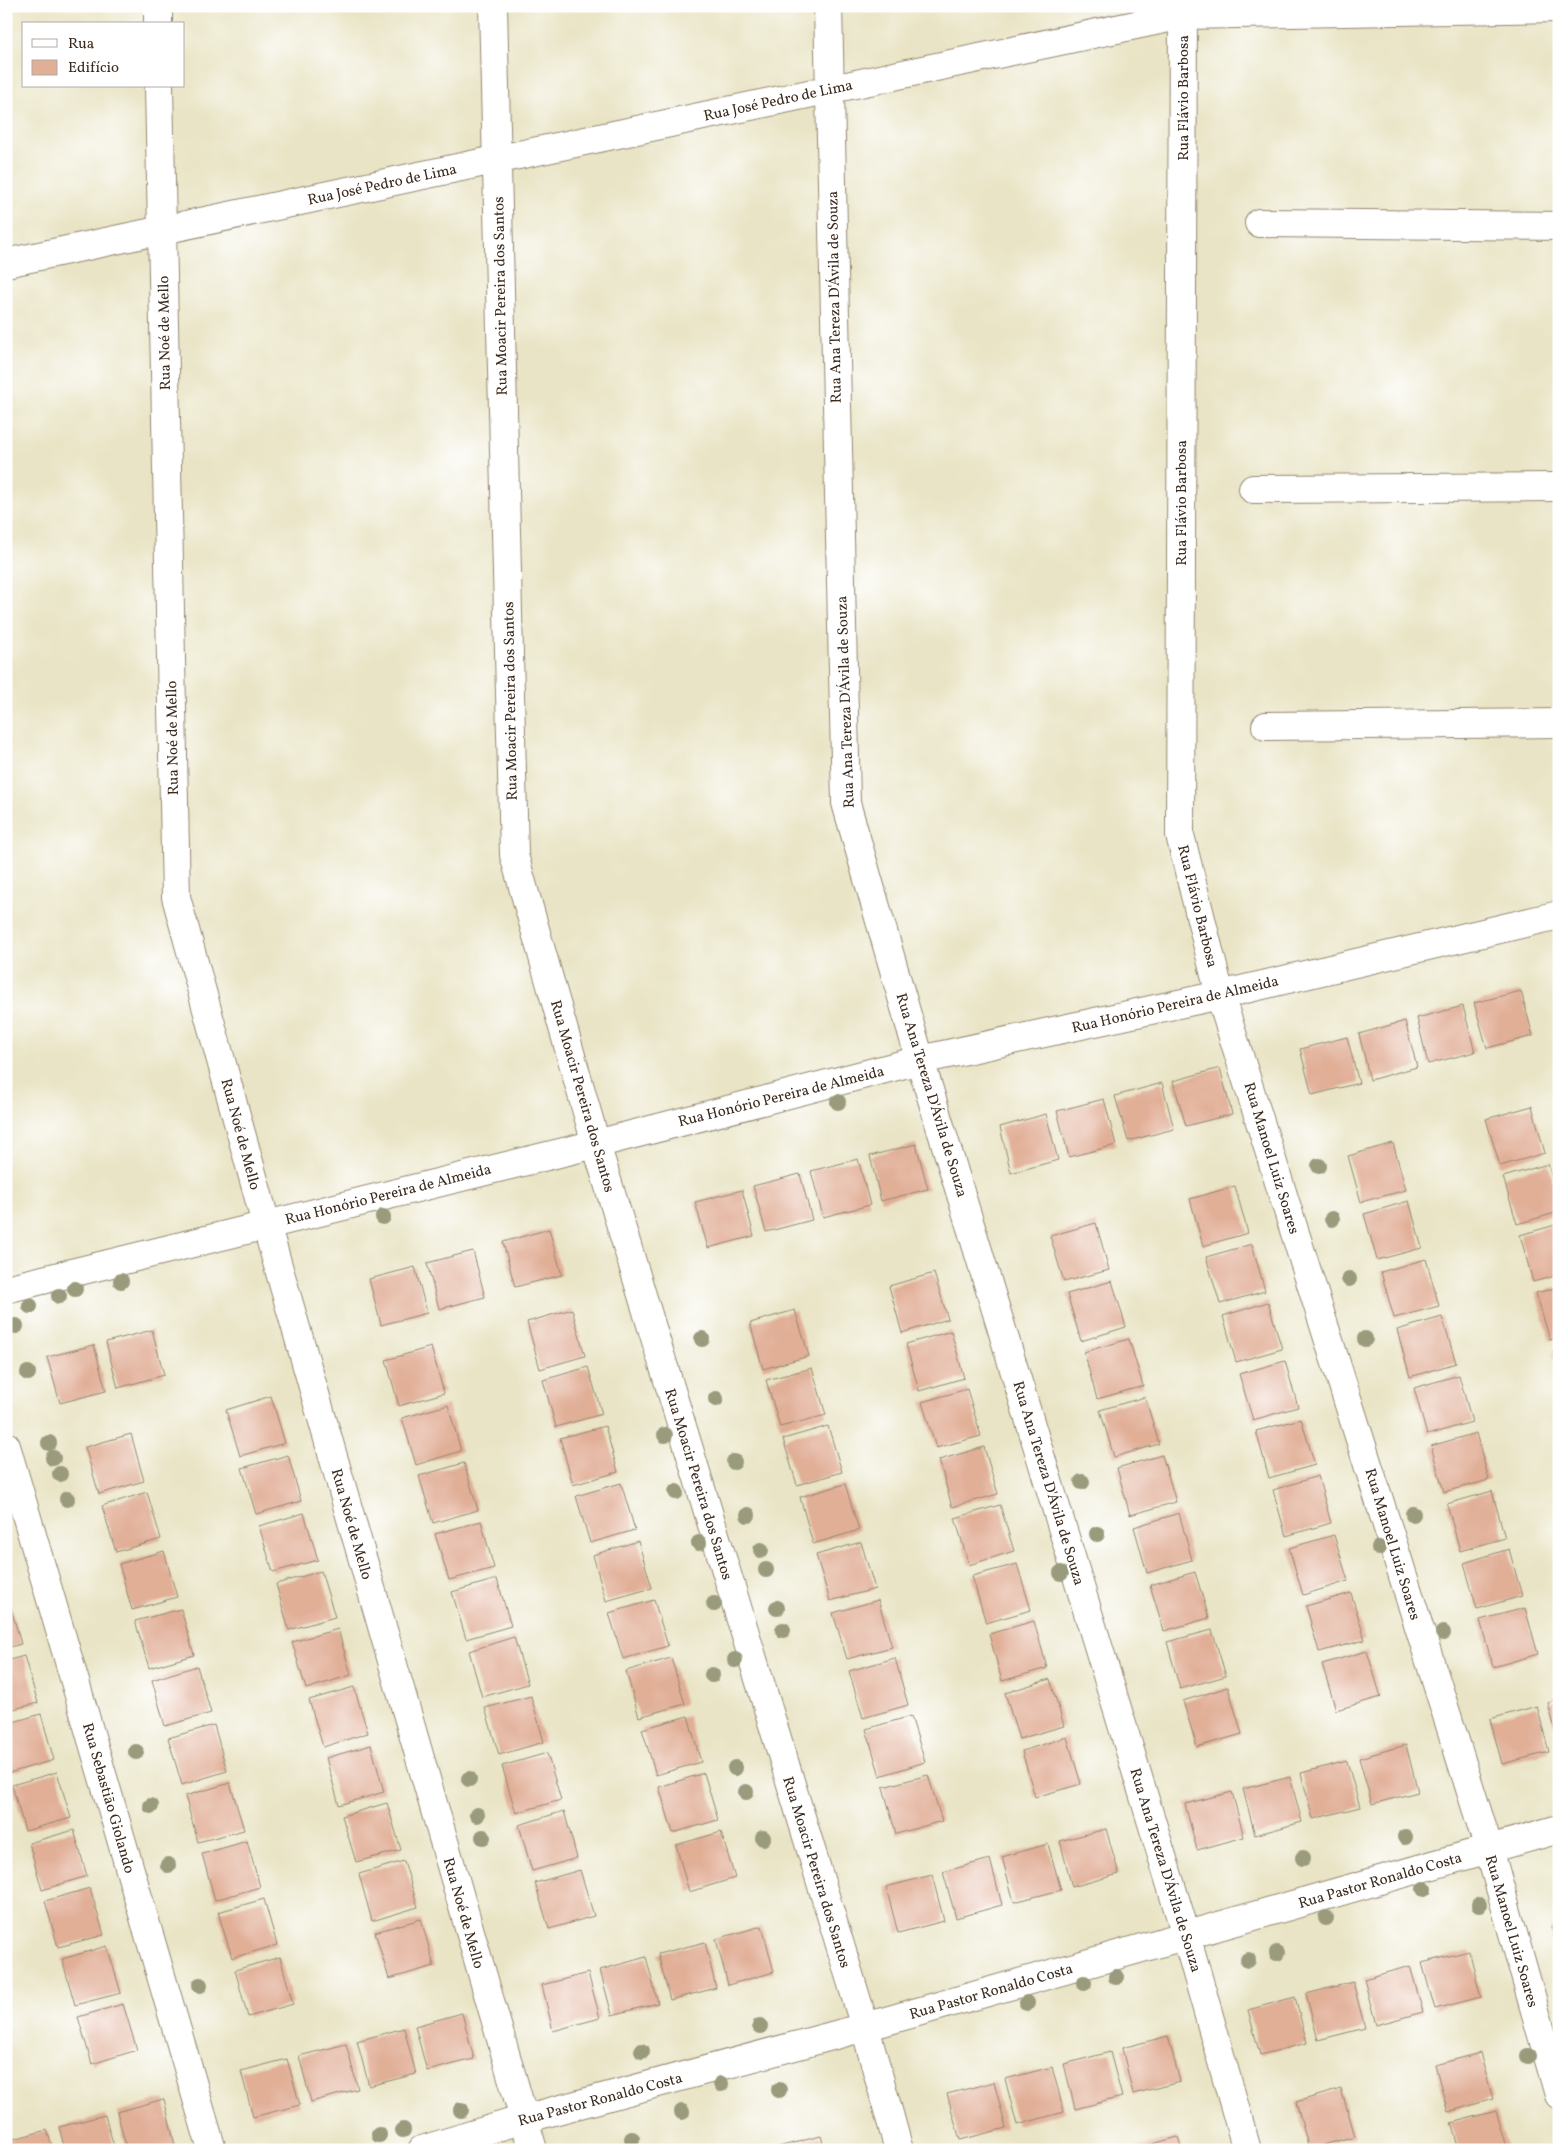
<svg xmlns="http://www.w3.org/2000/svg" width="1565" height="2156" viewBox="0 0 1565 2156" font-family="Vollkorn,serif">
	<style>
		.building { fill: #e1ae96 }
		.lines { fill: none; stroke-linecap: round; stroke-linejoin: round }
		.minor-casing { stroke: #928772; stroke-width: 30 }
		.minor { stroke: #fff; stroke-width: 28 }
		.tree { fill: #999b7c }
		.labels { text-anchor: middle; stroke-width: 4.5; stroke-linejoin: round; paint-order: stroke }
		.street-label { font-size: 15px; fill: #3b2a1e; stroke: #fff }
	</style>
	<rect width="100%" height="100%" fill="#fff"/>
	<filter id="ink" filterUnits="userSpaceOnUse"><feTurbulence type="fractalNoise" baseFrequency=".02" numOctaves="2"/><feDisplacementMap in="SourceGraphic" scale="10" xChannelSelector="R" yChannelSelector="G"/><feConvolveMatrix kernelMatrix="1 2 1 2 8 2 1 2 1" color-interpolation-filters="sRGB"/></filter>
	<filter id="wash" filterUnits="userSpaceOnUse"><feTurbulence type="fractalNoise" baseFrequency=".0096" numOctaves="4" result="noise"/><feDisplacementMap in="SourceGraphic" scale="20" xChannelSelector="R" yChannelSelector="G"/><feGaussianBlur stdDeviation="1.12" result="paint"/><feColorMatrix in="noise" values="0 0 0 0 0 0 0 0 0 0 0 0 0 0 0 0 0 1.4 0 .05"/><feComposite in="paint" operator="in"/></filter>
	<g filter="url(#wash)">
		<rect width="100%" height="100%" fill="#e9e4c5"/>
		<g id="blocks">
			<g class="building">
				<polygon points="1521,991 1533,1036 1487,1048 1474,1003"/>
				<polygon points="1463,1006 1475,1052 1428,1064 1417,1018"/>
				<polygon points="1405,1021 1417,1067 1370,1080 1359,1034"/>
				<polygon points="1347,1037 1359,1083 1312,1095 1300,1049"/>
				<polygon points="1220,1068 1232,1114 1186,1126 1173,1081"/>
				<polygon points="1162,1083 1174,1129 1128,1141 1115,1096"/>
				<polygon points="1104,1099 1116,1145 1069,1157 1057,1111"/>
				<polygon points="1532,1106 1545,1153 1500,1166 1486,1119"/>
				<polygon points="1046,1114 1058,1160 1011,1173 1000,1127"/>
				<polygon points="1393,1143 1406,1190 1361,1202 1348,1156"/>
				<polygon points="916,1144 928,1189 881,1201 870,1156"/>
				<polygon points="858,1159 870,1205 823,1217 811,1171"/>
				<polygon points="1548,1164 1559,1200 1559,1212 1517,1224 1503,1177"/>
				<polygon points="800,1174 812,1220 766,1232 753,1186"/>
				<polygon points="1235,1186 1248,1233 1203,1246 1190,1199"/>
				<polygon points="742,1190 754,1236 708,1248 695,1202"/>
				<polygon points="1409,1201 1422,1248 1377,1260 1364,1214"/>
				<polygon points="1096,1223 1109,1270 1064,1282 1050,1236"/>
				<polygon points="1559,1224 1559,1275 1533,1282 1520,1235"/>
				<polygon points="549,1229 562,1275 515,1287 503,1242"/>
				<polygon points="1252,1244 1265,1291 1220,1304 1206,1257"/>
				<polygon points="473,1251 485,1297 439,1309 427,1263"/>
				<polygon points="1426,1259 1439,1306 1394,1318 1381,1272"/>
				<polygon points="415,1267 427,1313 381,1325 369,1279"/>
				<polygon points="934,1273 948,1319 902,1333 889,1286"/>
				<polygon points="1112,1281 1126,1327 1081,1341 1067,1294"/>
				<polygon points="1559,1287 1559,1337 1550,1340 1536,1293"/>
				<polygon points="1268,1302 1282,1349 1236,1362 1223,1316"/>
				<polygon points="572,1309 585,1356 540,1369 527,1322"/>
				<polygon points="795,1310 809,1356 763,1369 750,1323"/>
				<polygon points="1442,1317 1456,1363 1410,1377 1397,1330"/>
				<polygon points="152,1330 164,1375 118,1388 106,1342"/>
				<polygon points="951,1331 964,1378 919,1391 906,1344"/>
				<polygon points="1129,1339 1143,1386 1097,1399 1084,1352"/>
				<polygon points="94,1345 106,1391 60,1403 47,1357"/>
				<polygon points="431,1347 444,1393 399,1406 386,1360"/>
				<polygon points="1559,1350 1559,1371 1558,1371 1553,1352"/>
				<polygon points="1285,1361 1298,1407 1253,1420 1239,1374"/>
				<polygon points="588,1367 602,1414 556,1427 543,1380"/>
				<polygon points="812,1368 826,1415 780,1427 766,1380"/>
				<polygon points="1459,1375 1472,1422 1427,1435 1414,1388"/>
				<polygon points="967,1389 981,1436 936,1448 922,1402"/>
				<polygon points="271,1396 285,1443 240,1456 226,1410"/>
				<polygon points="1145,1397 1159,1444 1114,1457 1100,1410"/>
				<polygon points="448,1405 461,1451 416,1465 402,1418"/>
				<polygon points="1301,1419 1315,1465 1269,1478 1256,1431"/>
				<polygon points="605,1426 618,1472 573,1485 560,1438"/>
				<polygon points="828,1426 842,1472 797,1485 783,1439"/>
				<polygon points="1476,1433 1489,1480 1444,1492 1431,1446"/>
				<polygon points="131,1434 144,1481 99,1494 85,1447"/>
				<polygon points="984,1447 998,1494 952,1507 939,1460"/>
				<polygon points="288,1455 301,1501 256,1514 242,1468"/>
				<polygon points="1162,1455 1176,1502 1130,1515 1117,1468"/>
				<polygon points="464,1463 478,1510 433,1523 419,1476"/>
				<polygon points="1318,1476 1331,1523 1286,1536 1273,1490"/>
				<polygon points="621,1483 635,1530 590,1543 576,1496"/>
				<polygon points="845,1484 859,1530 813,1544 800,1497"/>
				<polygon points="1492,1491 1505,1538 1460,1551 1447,1504"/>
				<polygon points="147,1492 161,1539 116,1552 102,1506"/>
				<polygon points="1000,1505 1014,1551 969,1565 955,1518"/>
				<polygon points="304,1513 318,1560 273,1572 259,1526"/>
				<polygon points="1179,1513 1192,1560 1147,1573 1134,1527"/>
				<polygon points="481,1521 494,1568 449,1580 435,1534"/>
				<polygon points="1334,1535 1348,1581 1303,1595 1289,1548"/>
				<polygon points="638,1541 652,1588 606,1601 593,1555"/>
				<polygon points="861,1542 875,1589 830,1601 816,1555"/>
				<polygon points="1509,1549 1522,1596 1477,1609 1464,1563"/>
				<polygon points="164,1551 177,1597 132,1610 119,1564"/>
				<polygon points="1017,1564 1031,1610 986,1623 972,1576"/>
				<polygon points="321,1571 335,1617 289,1630 276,1584"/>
				<polygon points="1195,1572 1209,1618 1164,1631 1150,1585"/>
				<polygon points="497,1579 511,1626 466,1639 452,1592"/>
				<polygon points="1351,1593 1365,1640 1319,1652 1306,1606"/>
				<polygon points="8,1597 21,1644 6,1648 6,1598"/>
				<polygon points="654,1600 668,1646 623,1659 609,1613"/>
				<polygon points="878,1600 892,1647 847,1659 833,1613"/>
				<polygon points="1525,1608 1538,1654 1493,1667 1480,1620"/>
				<polygon points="181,1609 194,1655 149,1668 135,1621"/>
				<polygon points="1034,1621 1047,1668 1002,1681 989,1634"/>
				<polygon points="338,1629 351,1675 306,1689 292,1642"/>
				<polygon points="1212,1630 1226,1676 1180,1689 1167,1642"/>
				<polygon points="514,1637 528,1684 482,1697 469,1651"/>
				<polygon points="1367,1651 1381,1697 1336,1710 1322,1664"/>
				<polygon points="24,1656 38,1703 6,1711 6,1661"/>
				<polygon points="671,1658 685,1704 639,1717 626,1671"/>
				<polygon points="895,1658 908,1705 863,1718 849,1671"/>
				<polygon points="197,1666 211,1713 165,1726 152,1680"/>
				<polygon points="1050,1679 1064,1726 1019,1739 1005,1693"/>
				<polygon points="354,1687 368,1733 323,1747 309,1700"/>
				<polygon points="1228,1687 1242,1734 1197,1747 1183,1701"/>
				<polygon points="531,1696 544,1742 499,1755 485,1708"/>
				<polygon points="1559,1700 1559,1740 1558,1741 1548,1703"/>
				<polygon points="1537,1706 1549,1752 1502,1764 1490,1719"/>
				<polygon points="41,1714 54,1760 9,1773 6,1765 6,1724"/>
				<polygon points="688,1716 701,1762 656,1775 642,1729"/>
				<polygon points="911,1716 925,1762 880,1776 866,1729"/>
				<polygon points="214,1725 227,1771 182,1785 168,1738"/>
				<polygon points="1067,1737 1081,1784 1035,1797 1022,1751"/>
				<polygon points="371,1745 384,1792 339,1805 326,1758"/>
				<polygon points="1406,1745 1418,1792 1372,1804 1359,1758"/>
				<polygon points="547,1753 561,1800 516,1813 502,1766"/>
				<polygon points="1347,1761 1360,1807 1313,1819 1301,1773"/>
				<polygon points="57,1772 71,1818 25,1831 12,1785"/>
				<polygon points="704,1773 718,1820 673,1833 659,1787"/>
				<polygon points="928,1775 942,1821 896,1834 883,1787"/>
				<polygon points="1290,1777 1302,1822 1255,1835 1243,1789"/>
				<polygon points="230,1783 244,1830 198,1842 185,1796"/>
				<polygon points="1232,1792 1244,1837 1197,1850 1185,1804"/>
				<polygon points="387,1803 401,1850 356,1862 342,1816"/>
				<polygon points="564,1811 577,1858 532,1871 519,1825"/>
				<polygon points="1106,1829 1119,1874 1072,1887 1060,1841"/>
				<polygon points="74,1830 87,1876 42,1890 29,1843"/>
				<polygon points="721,1832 735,1878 689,1892 676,1845"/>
				<polygon points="247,1841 260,1887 215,1900 202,1854"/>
				<polygon points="1048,1844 1061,1890 1014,1902 1002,1857"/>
				<polygon points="990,1859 1002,1905 956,1918 943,1872"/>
				<polygon points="404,1861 418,1907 372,1921 359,1874"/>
				<polygon points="580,1870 594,1916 549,1929 535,1883"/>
				<polygon points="932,1875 944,1921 898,1933 886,1887"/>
				<polygon points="90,1888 104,1935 58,1947 45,1901"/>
				<polygon points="264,1899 277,1945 232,1958 218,1912"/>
				<polygon points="421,1919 434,1966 389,1979 375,1932"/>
				<polygon points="1559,1924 1559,1954 1558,1954 1551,1926"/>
				<polygon points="762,1926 774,1972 728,1985 716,1939"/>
				<polygon points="705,1942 716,1988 670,2000 658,1954"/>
				<polygon points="107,1946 121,1993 75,2005 62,1959"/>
				<polygon points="1469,1951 1481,1997 1435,2009 1422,1963"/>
				<polygon points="280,1957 293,2004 248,2017 235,1970"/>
				<polygon points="646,1957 658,2003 612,2015 600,1970"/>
				<polygon points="1410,1966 1423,2012 1376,2025 1364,1979"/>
				<polygon points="588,1973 600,2018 553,2031 542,1985"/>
				<polygon points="1353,1982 1365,2028 1318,2040 1306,1994"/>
				<polygon points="1295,1997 1307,2043 1260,2055 1248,2010"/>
				<polygon points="123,2004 137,2050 92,2064 78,2017"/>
				<polygon points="462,2013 474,2059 427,2071 415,2026"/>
				<polygon points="404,2028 416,2074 369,2086 357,2041"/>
				<polygon points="1168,2036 1180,2082 1133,2094 1122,2048"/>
				<polygon points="346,2044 358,2089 311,2102 299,2056"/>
				<polygon points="1110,2052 1122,2097 1075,2109 1064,2064"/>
				<polygon points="1480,2053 1493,2099 1448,2112 1435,2065"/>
				<polygon points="287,2059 300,2105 253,2117 241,2071"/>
				<polygon points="1052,2067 1064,2112 1017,2125 1005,2079"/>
				<polygon points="994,2082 1006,2128 960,2140 947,2094"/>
				<polygon points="1341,2089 1355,2136 1309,2149 1296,2102"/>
				<polygon points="164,2099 175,2145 157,2150 127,2150 117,2112"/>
				<polygon points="1496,2111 1508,2150 1459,2150 1451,2123"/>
				<polygon points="105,2115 115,2150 65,2150 59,2127"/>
				<polygon points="47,2130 53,2150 6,2150 6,2141"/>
				<polygon points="821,2136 825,2150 775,2150 774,2148"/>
				<polygon points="1178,2137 1182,2150 1134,2150 1134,2149"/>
			</g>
		</g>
	</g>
	<g filter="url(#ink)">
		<use href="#blocks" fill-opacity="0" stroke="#928772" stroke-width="1"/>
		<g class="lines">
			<g class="minor-casing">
				<g id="minor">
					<polyline points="158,6 158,24"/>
					<polyline points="493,6 514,855 596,1144 865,2027 899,2150"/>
					<polyline points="828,6 846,803 920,1060 1186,1935 1247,2150"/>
					<polyline points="1183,6 1180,835 1220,995 1489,1849 1559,2095"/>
					<polyline points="159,86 176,897 266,1224 533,2150"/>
					<polyline points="1259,223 1559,226"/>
					<polyline points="6,263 1183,15 1559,8"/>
					<polyline points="1253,489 1559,487"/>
					<polyline points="1266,726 1559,723"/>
					<polyline points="6,1289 596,1144 920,1060 1220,995 1559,915"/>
					<polyline points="6,1446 212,2150"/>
					<polyline points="422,2150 524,2119 865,2027 1559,1829"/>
				</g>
			</g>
			<use href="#minor" class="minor"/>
		</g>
		<g class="tree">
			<circle cx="838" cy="1102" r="8"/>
			<circle cx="1319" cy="1166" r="8"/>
			<circle cx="383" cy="1217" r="8"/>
			<circle cx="1332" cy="1219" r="8"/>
			<circle cx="1349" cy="1279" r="8"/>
			<circle cx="121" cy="1281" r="8"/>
			<circle cx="75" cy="1289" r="8"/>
			<circle cx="59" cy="1296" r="8"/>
			<circle cx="30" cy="1306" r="8"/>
			<circle cx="16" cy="1326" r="8"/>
			<circle cx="702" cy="1339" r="8"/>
			<circle cx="1365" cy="1339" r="8"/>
			<circle cx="28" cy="1373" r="8"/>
			<circle cx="716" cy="1399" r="8"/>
			<circle cx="665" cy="1435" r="8"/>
			<circle cx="49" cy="1443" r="8"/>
			<circle cx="53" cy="1458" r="8"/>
			<circle cx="734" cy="1462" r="8"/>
			<circle cx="60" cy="1474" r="8"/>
			<circle cx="1082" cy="1482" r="8"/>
			<circle cx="676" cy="1492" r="8"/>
			<circle cx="67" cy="1499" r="8"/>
			<circle cx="1413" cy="1514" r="8"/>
			<circle cx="748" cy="1515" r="8"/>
			<circle cx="1097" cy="1534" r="8"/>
			<circle cx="699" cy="1543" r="8"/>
			<circle cx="1379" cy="1548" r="8"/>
			<circle cx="761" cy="1550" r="8"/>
			<circle cx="766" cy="1570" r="8"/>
			<circle cx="1061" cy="1573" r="8"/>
			<circle cx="714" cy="1604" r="8"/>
			<circle cx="777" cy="1608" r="8"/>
			<circle cx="783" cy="1630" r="8"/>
			<circle cx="1443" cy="1633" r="8"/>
			<circle cx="735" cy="1660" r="8"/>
			<circle cx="712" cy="1675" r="8"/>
			<circle cx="136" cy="1752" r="8"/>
			<circle cx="735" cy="1768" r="8"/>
			<circle cx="469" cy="1779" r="8"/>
			<circle cx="746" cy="1792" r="8"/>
			<circle cx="151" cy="1806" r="8"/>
			<circle cx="477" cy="1815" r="8"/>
			<circle cx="483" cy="1837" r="8"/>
			<circle cx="1405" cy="1837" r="8"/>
			<circle cx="763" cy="1838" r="8"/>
			<circle cx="1303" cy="1858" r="8"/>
			<circle cx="168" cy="1865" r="8"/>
			<circle cx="1424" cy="1889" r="8"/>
			<circle cx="1479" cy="1905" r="8"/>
			<circle cx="1326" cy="1918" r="8"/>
			<circle cx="1277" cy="1953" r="8"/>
			<circle cx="1248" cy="1960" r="8"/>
			<circle cx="1116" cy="1977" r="8"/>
			<circle cx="1084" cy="1983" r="8"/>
			<circle cx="200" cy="1985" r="8"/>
			<circle cx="1027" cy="2003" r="8"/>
			<circle cx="760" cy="2026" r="8"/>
			<circle cx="642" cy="2051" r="8"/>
			<circle cx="1528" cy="2056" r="8"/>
			<circle cx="721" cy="2084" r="8"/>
			<circle cx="779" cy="2090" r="8"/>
			<circle cx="461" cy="2110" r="8"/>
			<circle cx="682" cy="2112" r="8"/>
			<circle cx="403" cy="2130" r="8"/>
			<circle cx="379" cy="2135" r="8"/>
			<circle cx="632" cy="2139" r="8"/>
		</g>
	</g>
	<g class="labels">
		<g class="street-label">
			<text transform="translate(1183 98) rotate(-90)" y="5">Rua Flávio Barbosa</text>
			<text transform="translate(778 100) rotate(-12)" y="5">Rua José Pedro de Lima</text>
			<text transform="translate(382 184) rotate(-12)" y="5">Rua José Pedro de Lima</text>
			<text transform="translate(500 296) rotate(-91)" y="5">Rua Moacir Pereira dos Santos</text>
			<text transform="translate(834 297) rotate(-91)" y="5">Rua Ana Tereza D'Ávila de Souza</text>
			<text transform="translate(164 333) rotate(-91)" y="5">Rua Noé de Mello</text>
			<text transform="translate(1181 503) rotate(-90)" y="5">Rua Flávio Barbosa</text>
			<text transform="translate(510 701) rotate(-91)" y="5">Rua Moacir Pereira dos Santos</text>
			<text transform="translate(845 702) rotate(-92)" y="5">Rua Ana Tereza D'Ávila de Souza</text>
			<text transform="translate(172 738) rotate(-91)" y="5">Rua Noé de Mello</text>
			<text transform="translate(1198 906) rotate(76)" y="5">Rua Flávio Barbosa</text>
			<text transform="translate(1175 1004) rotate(-13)" y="5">Rua Honório Pereira de Almeida</text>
			<text transform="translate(932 1095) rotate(73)" y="5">Rua Ana Tereza D'Ávila de Souza</text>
			<text transform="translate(583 1096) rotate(74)" y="5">Rua Moacir Pereira dos Santos</text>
			<text transform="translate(781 1096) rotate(-14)" y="5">Rua Honório Pereira de Almeida</text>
			<text transform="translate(241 1134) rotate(75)" y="5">Rua Noé de Mello</text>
			<text transform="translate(1272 1158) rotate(73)" y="5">Rua Manoel Luiz Soares</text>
			<text transform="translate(388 1194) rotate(-14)" y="5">Rua Honório Pereira de Almeida</text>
			<text transform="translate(1049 1483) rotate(73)" y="5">Rua Ana Tereza D'Ávila de Souza</text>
			<text transform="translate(699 1484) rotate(73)" y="5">Rua Moacir Pereira dos Santos</text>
			<text transform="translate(352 1524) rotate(74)" y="5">Rua Noé de Mello</text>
			<text transform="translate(1393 1544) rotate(73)" y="5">Rua Manoel Luiz Soares</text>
			<text transform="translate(109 1798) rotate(74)" y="5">Rua Sebastião Giolando</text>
			<text transform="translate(1166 1870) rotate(73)" y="5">Rua Ana Tereza D'Ávila de Souza</text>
			<text transform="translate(817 1872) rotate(73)" y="5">Rua Moacir Pereira dos Santos</text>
			<text transform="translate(1380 1880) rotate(-16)" y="5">Rua Pastor Ronaldo Costa</text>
			<text transform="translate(464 1913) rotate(74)" y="5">Rua Noé de Mello</text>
			<text transform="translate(1512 1931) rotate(74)" y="5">Rua Manoel Luiz Soares</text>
			<text transform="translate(991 1991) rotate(-16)" y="5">Rua Pastor Ronaldo Costa</text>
			<text transform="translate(600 2099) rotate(-15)" y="5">Rua Pastor Ronaldo Costa</text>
		</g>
	</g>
	<rect width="1565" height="2156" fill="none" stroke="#fff" stroke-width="25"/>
	<rect x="22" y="22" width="162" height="65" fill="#ffffff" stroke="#b1aaa5"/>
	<rect x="32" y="39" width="25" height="8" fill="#ffffff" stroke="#b1aaa5"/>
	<text x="68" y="48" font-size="15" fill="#3b2a1e">Rua</text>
	<rect x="32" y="60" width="25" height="15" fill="#e1ae96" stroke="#b1aaa5"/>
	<text x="68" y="72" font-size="15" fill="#3b2a1e">Edifício</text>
</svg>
